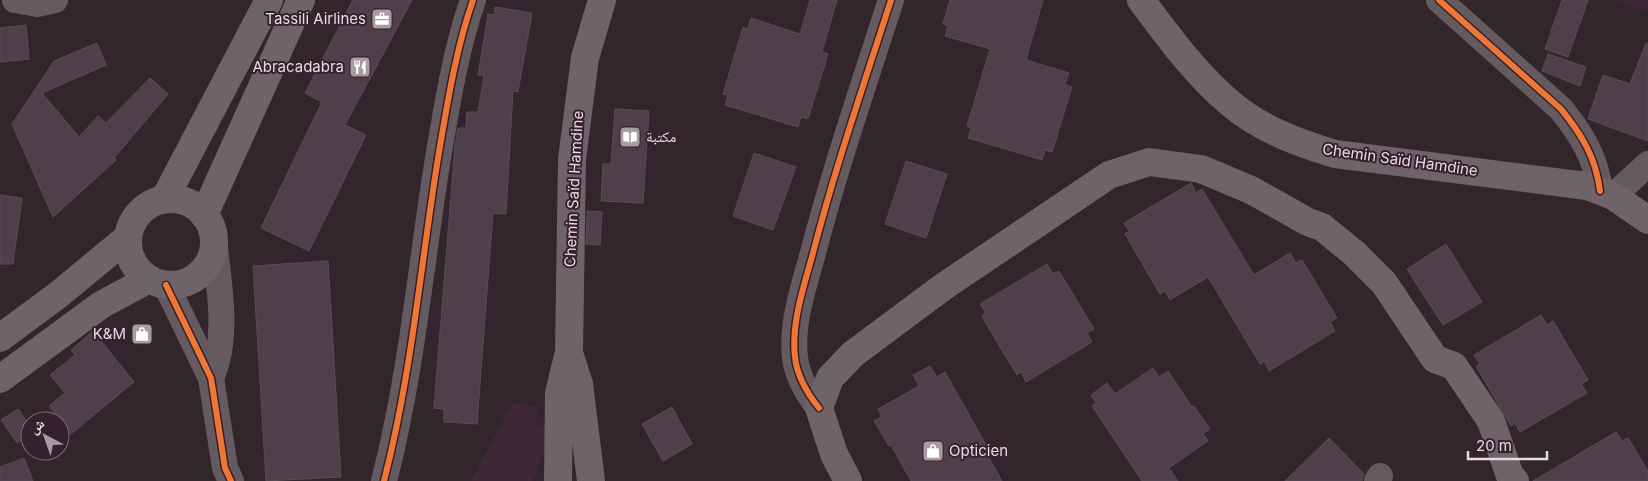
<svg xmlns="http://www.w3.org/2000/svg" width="1648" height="481" viewBox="0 0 1648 481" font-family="Inter,'Noto Naskh Arabic',sans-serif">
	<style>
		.built { fill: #3f2836 }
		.building { fill: #4f3f48; stroke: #574d52 }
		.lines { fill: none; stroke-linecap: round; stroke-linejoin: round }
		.minor { stroke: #645a60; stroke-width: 26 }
		.major { stroke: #6f636a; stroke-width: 28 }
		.cycleway-casing { stroke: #36222d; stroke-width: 9 }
		.cycleway { stroke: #f07635; stroke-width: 6 }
		.labels { text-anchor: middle; stroke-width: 4; stroke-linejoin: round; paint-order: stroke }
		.poi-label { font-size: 15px; fill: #e8dae1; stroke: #36222d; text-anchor: end }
		.street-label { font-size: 15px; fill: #e8dae1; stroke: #36222d }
	</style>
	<rect width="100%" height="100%" fill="#32262c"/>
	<g class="built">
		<polygon points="1617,0 1648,0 1648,12"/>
		<polygon points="512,403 539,407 535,425 547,425 548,439 535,477 532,481 471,481"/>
	</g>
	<g class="building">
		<polygon points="353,0 412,0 345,125 366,135 309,251 261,228 322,102 305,93"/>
		<polygon points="810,0 837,0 822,52 828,54 808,119 801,117 798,127 725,105 728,95 723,94 743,27 748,29 751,18 800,34"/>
		<polygon points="950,0 1043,0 1026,60 1069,73 1065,84 1072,87 1052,152 1045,150 1042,160 968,138 971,128 967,126 990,49 945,36 948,26 943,24"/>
		<polygon points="1562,0 1588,0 1568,57 1545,49"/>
		<polygon points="495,7 532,13 518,92 513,91 506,214 493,213 477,424 444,422 444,409 434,408 455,145 458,128 466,128 467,112 478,112 484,76 478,75 488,14 494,15"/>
		<polygon points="26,25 29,59 0,62 0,28"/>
		<polygon points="97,43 106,65 42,93 79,137 98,116 106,123 150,78 168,94 114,158 116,160 53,217 12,124 54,61"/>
		<polygon points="1646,43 1648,44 1648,141 1588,119 1603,75 1630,84"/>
		<polygon points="1548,54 1586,67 1580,86 1542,71"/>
		<polygon points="615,109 649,111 643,203 601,201 603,164 611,164"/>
		<polygon points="754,153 796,167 773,230 733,216"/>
		<polygon points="906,161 947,174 926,238 885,224"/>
		<polygon points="1191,183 1196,193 1202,189 1254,275 1290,253 1296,263 1302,260 1337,318 1330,322 1335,331 1269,371 1264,361 1260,364 1208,277 1170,300 1165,291 1160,294 1125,234 1129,231 1124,223"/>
		<polygon points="0,195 22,198 13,264 0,264"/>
		<polygon points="587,211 602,212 600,245 586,244"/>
		<polygon points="1446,244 1482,302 1443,325 1407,269"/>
		<polygon points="328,261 341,477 266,481 253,266"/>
		<polygon points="1047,264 1053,274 1059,271 1094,329 1087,333 1092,342 1026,382 1021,372 1017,375 991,332 982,316 986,313 980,304"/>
		<polygon points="1541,315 1547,325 1553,321 1588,380 1581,384 1587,393 1520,432 1515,423 1511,426 1476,366 1480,364 1474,355"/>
		<polygon points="93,331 134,382 71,434 49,406 65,393 50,375 75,355 71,350"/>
		<polygon points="930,366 937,377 945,372 991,454 988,456 1002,481 911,481 891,445 889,446 874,421 882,417 878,409 919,386 913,375"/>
		<polygon points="1153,368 1159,377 1168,371 1192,407 1194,406 1210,429 1203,434 1208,441 1169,468 1178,481 1142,481 1092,406 1096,403 1091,395 1107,383 1115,394"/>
		<polygon points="672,407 692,444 663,461 642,424"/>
		<polygon points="18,409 30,426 30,434 17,443 1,420"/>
		<polygon points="1616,432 1622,441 1628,438 1648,471 1648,481 1533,481"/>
		<polygon points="1329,438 1364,474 1362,481 1285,481"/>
		<polygon points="24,458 33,481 0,481 0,467"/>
	</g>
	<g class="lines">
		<g class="minor">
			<polyline points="15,0 37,4 55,0"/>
			<path d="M1439,0L1561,109C1582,135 1596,158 1600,191"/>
			<polyline points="1613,196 1648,164"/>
			<polyline points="166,285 211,378 225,468 231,481"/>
			<path d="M211,378C230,336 218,282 214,238"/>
			<path d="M819,408C807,393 797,377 795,357C791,323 804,286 813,253C835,168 864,84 891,0"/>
			<path d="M384,481C412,373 421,261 439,152C448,100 456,49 473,0"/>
			<polyline points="1377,481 1380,476"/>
		</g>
		<g class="major">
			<path d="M1141,0C1168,36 1196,75 1231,104C1261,129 1298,143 1335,154L1587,186L1613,196L1648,220"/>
			<polyline points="165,198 269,0"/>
			<circle cx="171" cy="242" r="43"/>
			<polyline points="204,215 301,0"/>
			<polyline points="0,338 58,295 127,238"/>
			<polyline points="570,356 579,384 591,481"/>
			<polyline points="0,379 101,305 149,279"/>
			<polyline points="558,481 559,393 569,352 572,159 585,58 602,0"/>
			<polyline points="848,481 834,454 819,408 830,378 853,354 943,287 1109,175 1149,162 1201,169 1251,190 1308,222 1322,227 1354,253 1384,283 1435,359 1454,366 1491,421 1510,476 1515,481"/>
		</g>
		<g class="cycleway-casing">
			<g id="cycleway">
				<path d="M1439,0L1561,109C1582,135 1596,158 1600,191"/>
				<polyline points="166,285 211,378 225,468 231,481"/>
				<path d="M819,408C807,393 797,377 795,357C791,323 804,286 813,253C835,168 864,84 891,0"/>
				<path d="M384,481C412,373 421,261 439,152C448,100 456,49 473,0"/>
			</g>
		</g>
		<use href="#cycleway" class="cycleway"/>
	</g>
	<defs>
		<g id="office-square" transform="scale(1.125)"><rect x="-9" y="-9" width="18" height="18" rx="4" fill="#a89ba2" stroke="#36222d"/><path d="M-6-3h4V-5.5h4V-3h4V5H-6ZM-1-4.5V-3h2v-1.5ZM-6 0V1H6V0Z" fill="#fff"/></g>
		<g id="restaurant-square" transform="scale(1.125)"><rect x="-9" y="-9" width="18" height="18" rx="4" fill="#a89ba2" stroke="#36222d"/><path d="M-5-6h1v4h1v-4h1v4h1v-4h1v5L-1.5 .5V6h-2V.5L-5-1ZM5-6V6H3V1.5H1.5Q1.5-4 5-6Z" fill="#fff"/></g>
		<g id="library-square" transform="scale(1.125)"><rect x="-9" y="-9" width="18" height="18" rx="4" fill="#a89ba2" stroke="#36222d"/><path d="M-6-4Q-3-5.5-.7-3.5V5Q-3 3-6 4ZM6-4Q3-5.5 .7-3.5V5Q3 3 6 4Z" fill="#fff"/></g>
		<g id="shop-square" transform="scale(1.125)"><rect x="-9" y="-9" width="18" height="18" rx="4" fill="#a89ba2" stroke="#36222d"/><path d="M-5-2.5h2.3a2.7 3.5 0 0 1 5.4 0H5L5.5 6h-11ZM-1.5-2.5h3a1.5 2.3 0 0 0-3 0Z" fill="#fff"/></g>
	</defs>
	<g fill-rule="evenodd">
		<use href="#office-square" x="382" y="19"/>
		<use href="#restaurant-square" x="360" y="67"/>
		<use href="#library-square" x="630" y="137"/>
		<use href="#shop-square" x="142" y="334"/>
		<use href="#shop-square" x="933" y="451"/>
	</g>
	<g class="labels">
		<g class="poi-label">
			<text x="366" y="24">Tassili Airlines</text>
			<text x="344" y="72">Abracadabra</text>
			<text x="646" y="142" text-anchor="start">مكتبة</text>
			<text x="126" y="339">K&amp;M</text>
			<text x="949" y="456" text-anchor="start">Opticien</text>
		</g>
		<g class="street-label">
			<text transform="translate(1400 160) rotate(8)" y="5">Chemin Saïd Hamdine</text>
			<text transform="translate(574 189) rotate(-87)" y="5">Chemin Saïd Hamdine</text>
		</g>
	</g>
	<g transform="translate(45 436) rotate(319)"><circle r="24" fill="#36222d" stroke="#7d6c75"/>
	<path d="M0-4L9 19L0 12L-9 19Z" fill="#a89ba2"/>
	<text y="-8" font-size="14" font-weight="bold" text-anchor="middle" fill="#e8dae1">ش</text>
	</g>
	<path d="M1468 451v8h79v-8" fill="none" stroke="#e8dae1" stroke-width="2.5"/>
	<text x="1476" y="451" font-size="15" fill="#e8dae1" stroke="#36222d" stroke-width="4" paint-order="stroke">20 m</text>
</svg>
